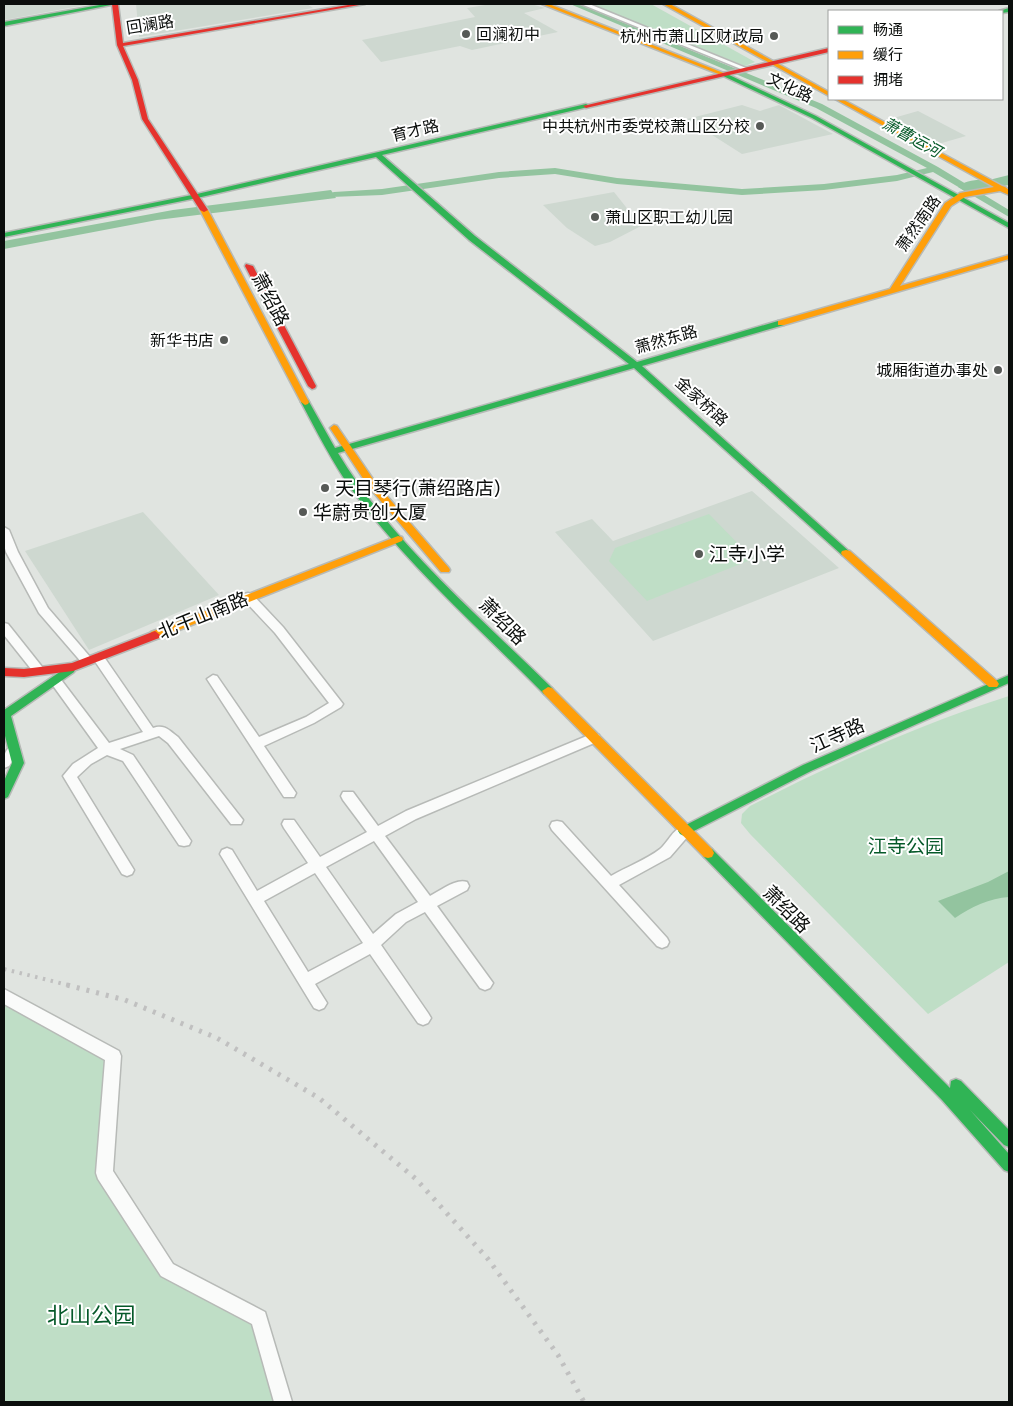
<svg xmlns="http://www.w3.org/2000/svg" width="1013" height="1406" viewBox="0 0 1013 1406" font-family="Figtree,'Noto Sans SC',sans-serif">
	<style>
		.built { fill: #ced8d0 }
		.green { fill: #bfdec6 }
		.water { fill: #93c49f }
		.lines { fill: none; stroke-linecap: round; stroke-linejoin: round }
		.canal { fill: #93c49f; fill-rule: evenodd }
		.river { fill: #93c49f; fill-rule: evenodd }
		.street-casing { stroke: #b7bab7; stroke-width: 3 }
		.fast-casing { stroke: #b7bab7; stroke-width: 3 }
		.slow-casing { stroke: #b7bab7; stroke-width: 3 }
		.jam-casing { stroke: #b7bab7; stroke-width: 3 }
		.street { fill: #fafbfa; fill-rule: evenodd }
		.fast { fill: #30b455; fill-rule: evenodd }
		.slow { fill: #ff9f0a; fill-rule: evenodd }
		.jam { fill: #e5322d; fill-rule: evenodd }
		.rail-far1 { stroke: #c0c0c0; stroke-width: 4; stroke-dasharray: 2.5 5.5; stroke-linecap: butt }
		.rail { stroke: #c0c0c0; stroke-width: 5; stroke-dasharray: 3 7; stroke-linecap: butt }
		.poi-dot { fill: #565956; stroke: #fff; stroke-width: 2 }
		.labels { text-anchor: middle; stroke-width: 4; stroke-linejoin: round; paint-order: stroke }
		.far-street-label { font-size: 16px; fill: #0b0e0c; stroke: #fff }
		.far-poi-label { font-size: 16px; fill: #0b0e0c; stroke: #fff; text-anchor: end }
		.far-water-label { font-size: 16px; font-style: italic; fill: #0a5c2c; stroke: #fff }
		.street-label { font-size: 19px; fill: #0b0e0c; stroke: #fff }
		.poi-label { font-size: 19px; fill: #0b0e0c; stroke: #fff; text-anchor: start }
		.park-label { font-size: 19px; fill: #055929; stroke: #fff }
		.near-park-label { font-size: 22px; fill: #055929; stroke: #fff }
	</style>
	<rect width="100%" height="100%" fill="#e0e4e0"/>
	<g class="built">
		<polygon points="4,4 91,4 4,20"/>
		<polygon points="136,4 307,4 313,8 139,37"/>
		<polygon points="491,4 531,4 545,8 524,13 558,32 472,50 460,46 381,62 362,40 475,17 467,8"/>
		<polygon points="742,105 760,111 779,105 833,134 742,154 687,119"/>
		<polygon points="918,111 966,136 935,145 890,119"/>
		<polygon points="614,192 641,226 610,242 595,246 567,228 543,205"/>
		<polygon points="752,491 839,568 653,641 555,532 592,519 613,541"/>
		<polygon points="143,512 219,595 89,650 25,551"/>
	</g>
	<g class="green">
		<polygon points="589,4 651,4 755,62 745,66"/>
		<polygon points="709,514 753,559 647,601 609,561 615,548"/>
		<path d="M1009,696V962L928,1014L750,834L741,823L742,814L750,806C834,763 920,724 1009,696Z"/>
		<polygon points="4,996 113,1056 104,1173 167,1270 259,1318 283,1402 4,1402"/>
	</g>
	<g class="water">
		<polygon points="331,190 336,198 157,220 4,249 4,241 173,210"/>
		<path d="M1009,871V897C990,898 971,907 955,918L938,901L988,882Z"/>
	</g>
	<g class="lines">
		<polygon class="canal" points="570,4 578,4 822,104 938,167 1009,210 1009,217 933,172 897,181 824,190 742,195 617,184 555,174 499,178 382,195 331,197 331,193 334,192 382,189 499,172 555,168 617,178 742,189 824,184 897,175 927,168 816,108"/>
		<path class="river" d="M1009,175V185L998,187L992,185L990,187L966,192L958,187C964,180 983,178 991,181L993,179Z"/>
		<g class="street-casing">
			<g id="street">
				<polygon points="581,4 589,4 751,70 746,71"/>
				<polygon points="4,527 9,530 18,552 48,608 91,658 93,661 91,664 83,664 39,613 6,552 4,545"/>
				<polygon points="248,593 252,594 283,627 343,704 341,707 314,723 264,746 296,793 294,797 284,797 207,679 213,675 217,676 259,737 306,717 329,703 275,633 244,600 242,597 244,594"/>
				<polygon points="4,623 8,624 43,668 45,671 43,674 35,674 4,635"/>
				<path d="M98,653L102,654L153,728C164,724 169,730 178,737L243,820L241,824H231L168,743L159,736L120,749L133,755L191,841L189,845L184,846L179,845L123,761L107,755L91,764L77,777L134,870L132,874L127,876L122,874L63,776L73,764L98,748L49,680L55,676L59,677L109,743L143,732L92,657Z"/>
				<path d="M594,733L599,735L600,738L599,741L416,819L385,836L430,896C440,891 456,878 467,882L469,886L467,890L437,906L493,983L490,988L485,990L480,988L425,912L406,922L381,945L428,1013L431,1018L428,1023L423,1025L418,1023L370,954L315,984L327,1003L324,1008L319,1010L314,1008L220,854L222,850L227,848L232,850L257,891L308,863L284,828L282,824L284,820H294L320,857L367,832L343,800L341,796L343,792H353L378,826L406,811ZM374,841L418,902L396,914L373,934L326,867ZM315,873L363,943L308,972L264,901Z"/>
				<path d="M14,745L19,747L20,750L9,766L4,768C4,758 3,749 14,745Z"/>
				<path d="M557,821L562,822L611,876C626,867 646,860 660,849C669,842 675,823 689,827L691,831L689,835L670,857L619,885L667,938L669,942L667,946L662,948L657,946L552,830L550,826L552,822Z"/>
				<polygon points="4,989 119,1051 121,1056 113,1171 173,1264 265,1312 292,1402 274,1402 252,1324 161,1276 98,1179 96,1173 105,1060 4,1004"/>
			</g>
		</g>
		<g class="fast-casing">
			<g id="fast">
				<polygon points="105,4 116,4 4,26 4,22"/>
				<polygon points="1009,8 1009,12 1002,13 999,11"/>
				<polygon points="721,73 725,73 816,116 1009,223 1009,228 812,118 721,75"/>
				<path d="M586,104L588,105V107L382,155L475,236L637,362L778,321H784V325L642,366L851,553L846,556L842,555L634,368L338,453C392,543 478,615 552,688L554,691L548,695L544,694C479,628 407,565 352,490C332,462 317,432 301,402L305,399L308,400L335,448L629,364L469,240L376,157L197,198L4,237V233L197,194Z"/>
				<polygon points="70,665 74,666 75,669 74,672 11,716 24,763 8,797 4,799 4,781 12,763 4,732 4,710"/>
				<polygon points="1009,675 1009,683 811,771 688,834 684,836 680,834 678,831 680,828 803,765"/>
				<polygon points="708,848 712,849 950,1088 951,1081 956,1079 961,1081 1009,1130 1009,1147 1004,1145 970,1110 1009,1154 1009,1172 1004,1170 942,1100 704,857 702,853 704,849"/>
			</g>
		</g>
		<g class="slow-casing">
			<g id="slow">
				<polygon points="542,4 549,4 726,74 721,75"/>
				<polygon points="663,4 670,4 829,92 829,96"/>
				<polygon points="835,99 842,99 1002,186 1005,187 1009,190 1009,195 1000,191 965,197 951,206 900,286 1009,255 1009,259 784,325 778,325 778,321 890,289 945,203 960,193 994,187"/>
				<polygon points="201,208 208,210 309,402 308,404 305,405 301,402 200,210"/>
				<polygon points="334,425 337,426 375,482 449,568 450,570 449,572 441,572 368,486 330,428"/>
				<polygon points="398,536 402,537 403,539 402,541 159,638 155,639 150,635 151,632"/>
				<polygon points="846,550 850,551 997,681 999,684 997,687 989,687 842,555 841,553 842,551"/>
				<polygon points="548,687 552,688 712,849 714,853 712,857 708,858 704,857 544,694 542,691"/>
			</g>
		</g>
		<g class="jam-casing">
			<g id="jam">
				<polygon points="112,4 118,4 123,43 354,4 365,4 123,46 138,80 148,119 208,210 204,212 200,210 142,119 132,80 117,45"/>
				<polygon points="829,48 829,52 586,108 583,106"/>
				<polygon points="246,264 253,266 316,386 315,388 312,389 308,386 245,266"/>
				<polygon points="155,631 160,635 159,638 73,671 24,677 4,676 4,668 24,669 72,663"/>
			</g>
		</g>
		<use href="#street" class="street"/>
		<use href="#fast" class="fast"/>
		<use href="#slow" class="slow"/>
		<use href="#jam" class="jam"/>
		<polyline class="rail-far1" points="4,969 72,986"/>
		<polyline class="rail" points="67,985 125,1000 217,1038 319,1098 416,1179 488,1259 558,1355 584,1402"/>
	</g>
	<g class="poi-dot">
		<circle cx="466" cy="34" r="5"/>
		<circle cx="774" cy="36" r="5"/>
		<circle cx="760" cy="126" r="5"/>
		<circle cx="595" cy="217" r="5"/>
		<circle cx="224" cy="340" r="5"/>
		<circle cx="998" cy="370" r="5"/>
		<circle cx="325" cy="488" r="5"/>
		<circle cx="303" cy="512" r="5"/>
		<circle cx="699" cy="554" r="5"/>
	</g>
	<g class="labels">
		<g class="far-street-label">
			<text transform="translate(150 24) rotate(-9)" y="6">回澜路</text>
			<text transform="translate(790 87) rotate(25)" y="6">文化路</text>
			<text transform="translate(415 130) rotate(-13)" y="6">育才路</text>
			<text transform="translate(918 223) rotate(-55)" y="6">萧然南路</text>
			<text transform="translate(666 339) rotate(-16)" y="6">萧然东路</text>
			<text transform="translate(702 401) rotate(42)" y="6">金家桥路</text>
		</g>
		<g class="far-poi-label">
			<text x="476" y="40" text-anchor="start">回澜初中</text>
			<text x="764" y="42">杭州市萧山区财政局</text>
			<text x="750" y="132">中共杭州市委党校萧山区分校</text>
			<text x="605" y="223" text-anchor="start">萧山区职工幼儿园</text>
			<text x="214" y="346">新华书店</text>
			<text x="988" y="376">城厢街道办事处</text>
		</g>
		<g class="far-water-label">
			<text transform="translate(912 137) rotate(29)" y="6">萧曹运河</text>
		</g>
		<g class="street-label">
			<text transform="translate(271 299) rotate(62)" y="7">萧绍路</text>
			<text transform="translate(203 615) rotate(-22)" y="7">北干山南路</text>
			<text transform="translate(503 621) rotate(45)" y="7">萧绍路</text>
			<text transform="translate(837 735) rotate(-24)" y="7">江寺路</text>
			<text transform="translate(787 909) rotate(45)" y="7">萧绍路</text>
		</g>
		<g class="poi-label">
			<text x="335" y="495">天目琴行(萧绍路店)</text>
			<text x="313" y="519">华蔚贵创大厦</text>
			<text x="709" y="561">江寺小学</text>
		</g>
		<g class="park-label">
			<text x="906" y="853">江寺公园</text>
		</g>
		<g class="near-park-label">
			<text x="91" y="1323">北山公园</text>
		</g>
	</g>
	<rect width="1013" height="1406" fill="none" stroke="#0b0e0c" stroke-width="10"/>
	<rect x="828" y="10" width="175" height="90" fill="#ffffff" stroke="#9d9f9e"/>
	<rect x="838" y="26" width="25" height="8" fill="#30b455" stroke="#9d9f9e"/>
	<text x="873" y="35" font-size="15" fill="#0b0e0c">畅通</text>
	<rect x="838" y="51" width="25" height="8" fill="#ff9f0a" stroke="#9d9f9e"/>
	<text x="873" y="60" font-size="15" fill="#0b0e0c">缓行</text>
	<rect x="838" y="76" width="25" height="8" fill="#e5322d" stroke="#9d9f9e"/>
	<text x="873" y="85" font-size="15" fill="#0b0e0c">拥堵</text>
</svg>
